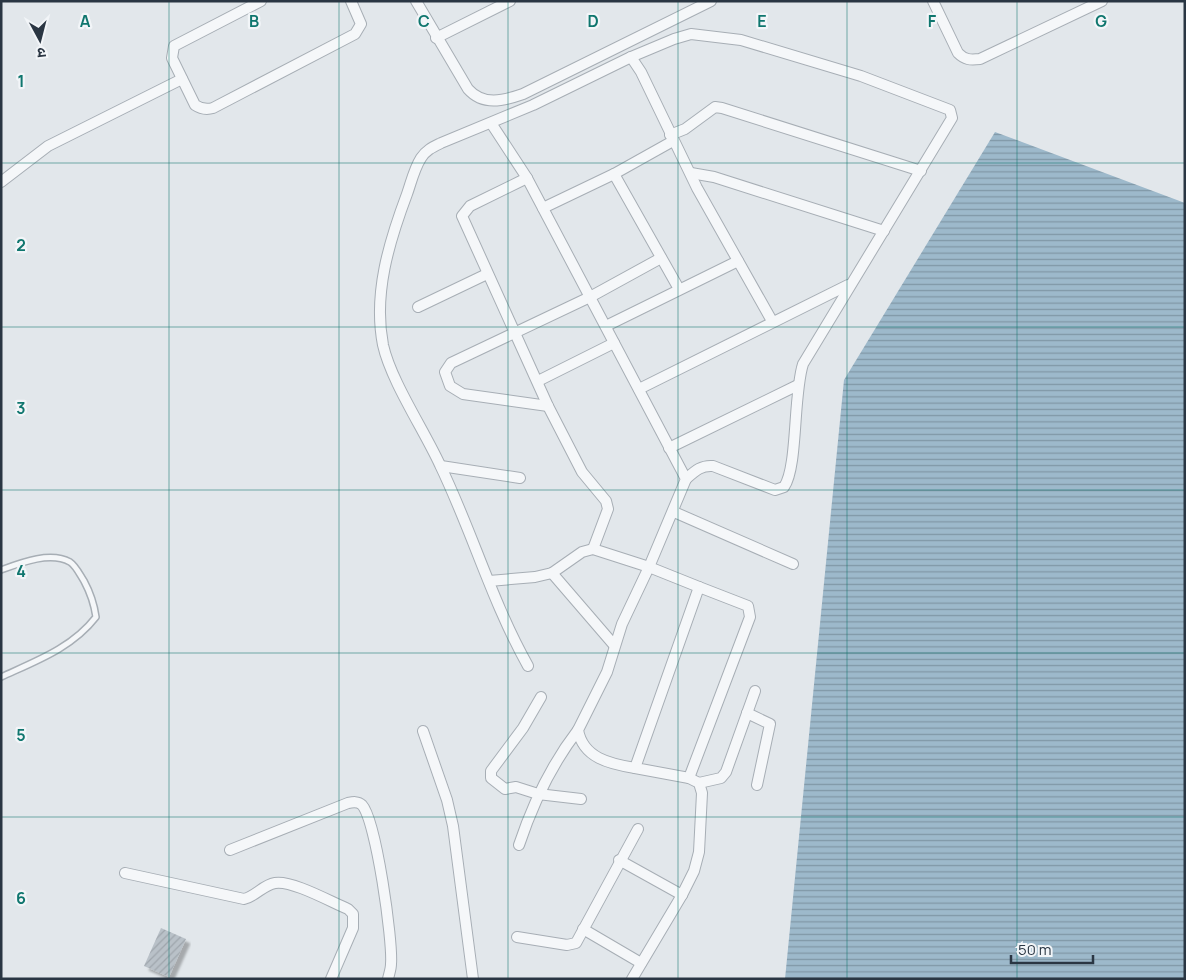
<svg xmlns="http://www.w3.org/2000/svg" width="1186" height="980" viewBox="0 0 1186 980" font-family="Manrope,'Noto Sans Devanagari',sans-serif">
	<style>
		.water { fill: url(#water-rules) }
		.building { fill: url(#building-hatch); filter: url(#shadow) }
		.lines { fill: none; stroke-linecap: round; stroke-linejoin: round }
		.service-casing { stroke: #a7aeb5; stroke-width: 8 }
		.minor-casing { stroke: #a7aeb5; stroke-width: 12 }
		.service { stroke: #f5f7f9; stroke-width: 5 }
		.minor { stroke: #f5f7f9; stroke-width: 10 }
		.grid { fill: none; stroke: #0f766e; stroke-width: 1; stroke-opacity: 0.55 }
		.grid-label { font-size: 16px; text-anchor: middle; font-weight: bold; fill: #0f766e; stroke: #f2f5f8; stroke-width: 4.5; stroke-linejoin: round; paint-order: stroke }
	</style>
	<defs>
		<pattern id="water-rules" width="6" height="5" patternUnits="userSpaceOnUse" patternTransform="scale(1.25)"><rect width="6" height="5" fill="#9db9cb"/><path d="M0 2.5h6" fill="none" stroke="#8097a6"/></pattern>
		<pattern id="building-hatch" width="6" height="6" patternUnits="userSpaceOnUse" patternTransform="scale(1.25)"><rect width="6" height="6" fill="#b9c1c8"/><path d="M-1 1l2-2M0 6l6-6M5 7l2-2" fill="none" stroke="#9fa6ad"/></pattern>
		<filter id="shadow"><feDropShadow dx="4.5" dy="4.5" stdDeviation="1" flood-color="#0004"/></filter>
	</defs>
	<rect width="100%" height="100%" fill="#e2e7eb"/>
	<polygon class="water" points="995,132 1185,203 1185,979 785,979 844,380"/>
	<polygon class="building" points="161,928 186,939 169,977 144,966"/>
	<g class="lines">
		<g class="service-casing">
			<path id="service" d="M1,570C20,563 50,551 70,562C76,566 80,575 84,581C91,594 94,603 96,617C72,648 36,661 1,677"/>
		</g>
		<g class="minor-casing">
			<g id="minor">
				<path d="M261,1L174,46L172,58L195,105C201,109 206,110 213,108L355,34L361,24L351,1"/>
				<path d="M416,1L468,89C483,106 503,101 523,94L711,1"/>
				<path d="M933,1L958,53C965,60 970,60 980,59L1102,1"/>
				<polyline points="436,38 510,1"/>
				<polyline points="631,57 641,72 697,188 772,321"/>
				<polyline points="491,123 527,178 686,479 649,567 699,587 635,768 689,778 699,783 702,793 699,852 694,871 682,895 632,979"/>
				<polyline points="670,135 685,129 715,107 722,108 921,171"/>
				<polyline points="691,173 714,177 884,231"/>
				<polyline points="614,174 679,289"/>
				<polyline points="527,178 470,206 462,216 548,406 582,472 606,501 608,509 593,549"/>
				<polyline points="1,182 48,146 182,79"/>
				<polyline points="543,208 614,174 673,141"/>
				<polyline points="418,307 487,274"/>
				<polyline points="606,326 738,261"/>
				<polyline points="538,381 614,343"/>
				<polyline points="639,389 848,285"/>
				<polyline points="548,406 463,394 450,386 445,372 451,363 590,297 661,258"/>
				<polyline points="669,448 798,385"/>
				<polyline points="441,466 520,478"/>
				<polyline points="674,512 793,564"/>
				<polyline points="552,573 614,645"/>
				<path d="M489,581L535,577L552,573L582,552L593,549L649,567L622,624L607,672L578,730C583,758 610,764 635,768"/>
				<path d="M528,666C492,602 472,531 440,465C424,430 391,381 383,345C373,294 389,242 407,194C411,183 414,169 421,158C426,150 433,147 441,143L533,105L631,57L674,39L691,34L741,40L861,76L950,110L952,118L803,364C793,395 798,467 784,487L775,490L713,466C701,465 695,471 686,479"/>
				<polyline points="541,697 523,728 491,771 491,778 505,789 516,787 538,794 581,799"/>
				<polyline points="747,713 770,724 757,785"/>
				<polyline points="423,731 447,800 453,826 473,979"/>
				<polyline points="689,778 750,617 748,606 699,587"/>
				<polyline points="699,783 721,778 726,772 755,691"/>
				<path d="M519,845C533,803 551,765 578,730"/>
				<path d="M230,850L348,803C353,802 358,801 362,805C376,820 393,941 391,964C391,969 389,974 388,979"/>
				<polyline points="619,860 682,895"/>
				<path d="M125,873L244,899C256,896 263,885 275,883C292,880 331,902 348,909L353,914V928L331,979"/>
				<polyline points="583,929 641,963"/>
				<polyline points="517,937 567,945 576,943 638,829"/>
			</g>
		</g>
		<use href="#service" class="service"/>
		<use href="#minor" class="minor"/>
	</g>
	<path class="grid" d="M169,1V979M339,1V979M508,1V979M678,1V979M847,1V979M1017,1V979M1,163H1185M1,327H1185M1,490H1185M1,653H1185M1,817H1185"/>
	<g class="grid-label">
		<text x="85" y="27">A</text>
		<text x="254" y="27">B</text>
		<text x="424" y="27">C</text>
		<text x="593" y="27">D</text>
		<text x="762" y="27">E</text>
		<text x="932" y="27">F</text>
		<text x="1101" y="27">G</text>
		<text x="21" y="87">1</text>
		<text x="21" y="251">2</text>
		<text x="21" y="414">3</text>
		<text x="21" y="577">4</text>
		<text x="21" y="741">5</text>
		<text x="21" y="904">6</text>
	</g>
	<rect width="1186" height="980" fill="none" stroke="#2a3643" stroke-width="5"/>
	<g transform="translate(40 40) rotate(173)" stroke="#f2f5f8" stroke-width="4" paint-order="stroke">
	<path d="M0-4L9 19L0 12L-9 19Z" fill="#2a3643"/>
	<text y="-8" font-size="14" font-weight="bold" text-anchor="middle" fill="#2a3643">उ</text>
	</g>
	<path d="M1011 955v8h82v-8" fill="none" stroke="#2a3643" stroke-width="2.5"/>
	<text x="1018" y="955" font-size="15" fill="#2a3643" stroke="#f2f5f8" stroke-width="4" paint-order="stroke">50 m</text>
</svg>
